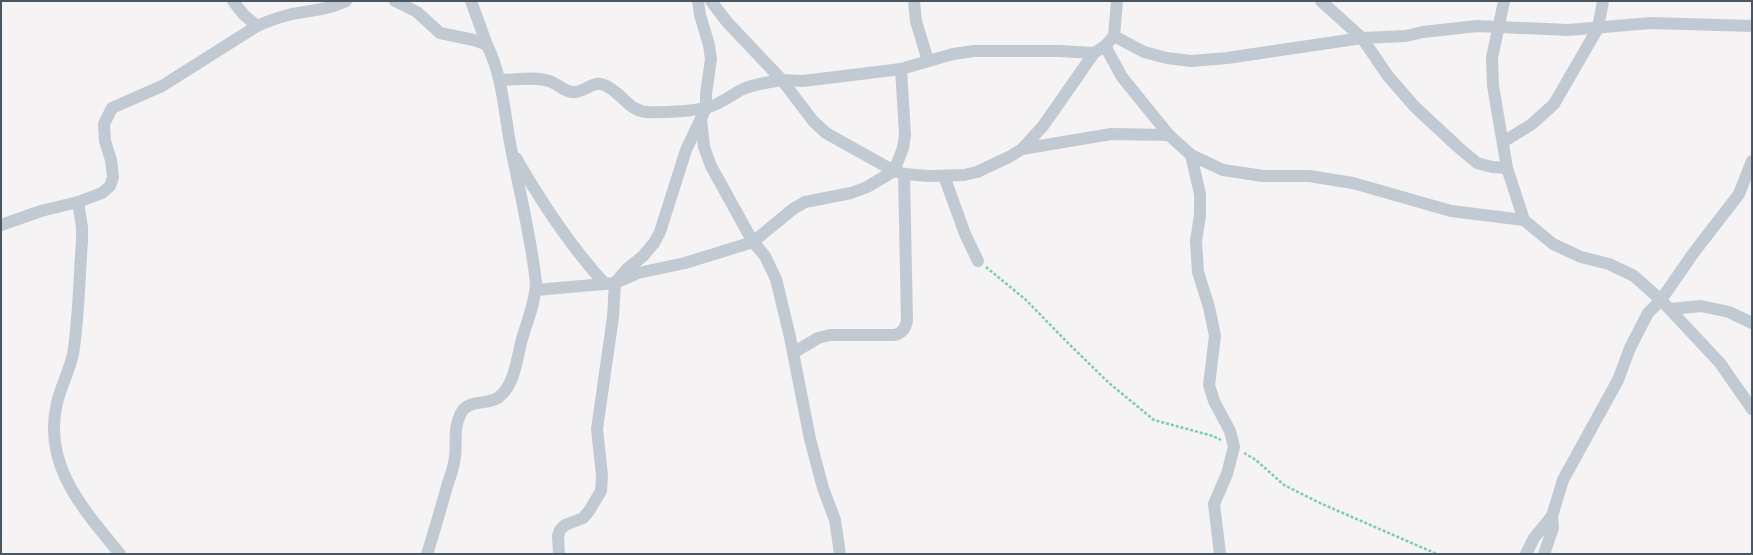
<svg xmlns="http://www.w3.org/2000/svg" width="1753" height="555" viewBox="0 0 1753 555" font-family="Jost,sans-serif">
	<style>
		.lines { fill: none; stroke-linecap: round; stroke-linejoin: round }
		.path { stroke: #7ad0a6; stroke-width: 2.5; stroke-dasharray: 3 2; stroke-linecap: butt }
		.minor { stroke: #c1cad2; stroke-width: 12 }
	</style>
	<rect width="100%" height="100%" fill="#f5f3f3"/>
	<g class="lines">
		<g class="path">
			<polyline points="986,267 1026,300 1068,343 1109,383 1154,420 1213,436 1221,440"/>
			<polyline points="1244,453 1256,460 1284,485 1320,503 1437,554"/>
		</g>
		<g class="minor">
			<polyline points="233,1 244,15 257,26"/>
			<path d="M395,1L417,12L440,33L474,40L487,45C503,77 504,113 511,148C520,193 531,237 536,283C535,303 528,319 522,339C517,357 515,385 499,397C488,406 469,398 461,413C453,428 457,441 455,457C454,468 449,479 446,490C440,511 434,533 427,554"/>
			<polyline points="471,1 487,45"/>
			<polyline points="711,1 727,22 782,80 803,81 901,69 953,54 974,51 1059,51 1094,53 1105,46 1114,36 1117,1"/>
			<polyline points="914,1 916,21 928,61"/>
			<polyline points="1321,1 1362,38 1406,36 1423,32 1477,26 1568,30 1651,23 1752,26"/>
			<polyline points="1504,1 1492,58 1493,86 1507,168 1524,220"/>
			<polyline points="1114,36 1144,52 1167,58 1191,61 1227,58 1362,38 1388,76 1415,107 1458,147 1477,163 1492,167 1507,168"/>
			<polyline points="1105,46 1122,77 1169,135 1191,155 1223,170 1263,176 1309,176 1353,183 1451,211 1524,220 1553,244 1581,257 1609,264 1634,276 1661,300 1720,363 1752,409"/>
			<path d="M500,80C515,80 534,76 549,81C557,83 564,92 573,92C585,93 592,80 604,85C621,91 628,111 647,112C661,113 692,111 705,108C718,106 731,95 743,89C755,84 769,82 782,80L813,121L826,133L894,171L904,174L929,176L964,175L977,172L1009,157L1022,149L1043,126L1094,53"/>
			<polyline points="701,119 704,147 711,166 753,242 765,256 776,279 790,337 810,439 823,488 835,520 840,554"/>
			<polyline points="1503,142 1532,124 1554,104 1598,28 1603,1"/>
			<polyline points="1022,149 1111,134 1169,135"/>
			<polyline points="1191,155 1200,194 1200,215 1196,241 1198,272 1209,307 1215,336 1209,385 1214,401 1230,431 1234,447 1227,474 1214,504 1220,554"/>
			<path d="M516,158C542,203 570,246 605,284"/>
			<polyline points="944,176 965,234 978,261"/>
			<path d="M78,202L82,227V241C79,279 79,317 73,354C69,372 61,386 57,403C42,465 84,510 120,554"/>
			<path d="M1,225L41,211L78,202L102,193L110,186L113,177L111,160L105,141L104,124L112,108L162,86L257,26C268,21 280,17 292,14C312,10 327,10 346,1"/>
			<polyline points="536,290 615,283 627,269 643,256 654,243 660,232 686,150 706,108 706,94 711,59 709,45 700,15 698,1"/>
			<polyline points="1670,309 1701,306 1729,312 1752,323"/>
			<path d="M793,353L818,338L830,335H895C903,332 905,329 907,321L904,174"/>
			<polyline points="559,554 558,536 560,530 565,525 583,518 589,511 601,491 602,475 597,429 613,317 615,283 638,273 685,263 753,242 793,209 805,202 851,193 867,187 894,171 903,148 905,135 901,69"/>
			<polyline points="1526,554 1534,538 1552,516 1563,480 1618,380 1630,348 1648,313 1661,300 1692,255 1739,194 1752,161"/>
			<polyline points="1544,554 1553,528 1552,516"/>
		</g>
	</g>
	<rect width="1753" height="555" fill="none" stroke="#4a5661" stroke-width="4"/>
</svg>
